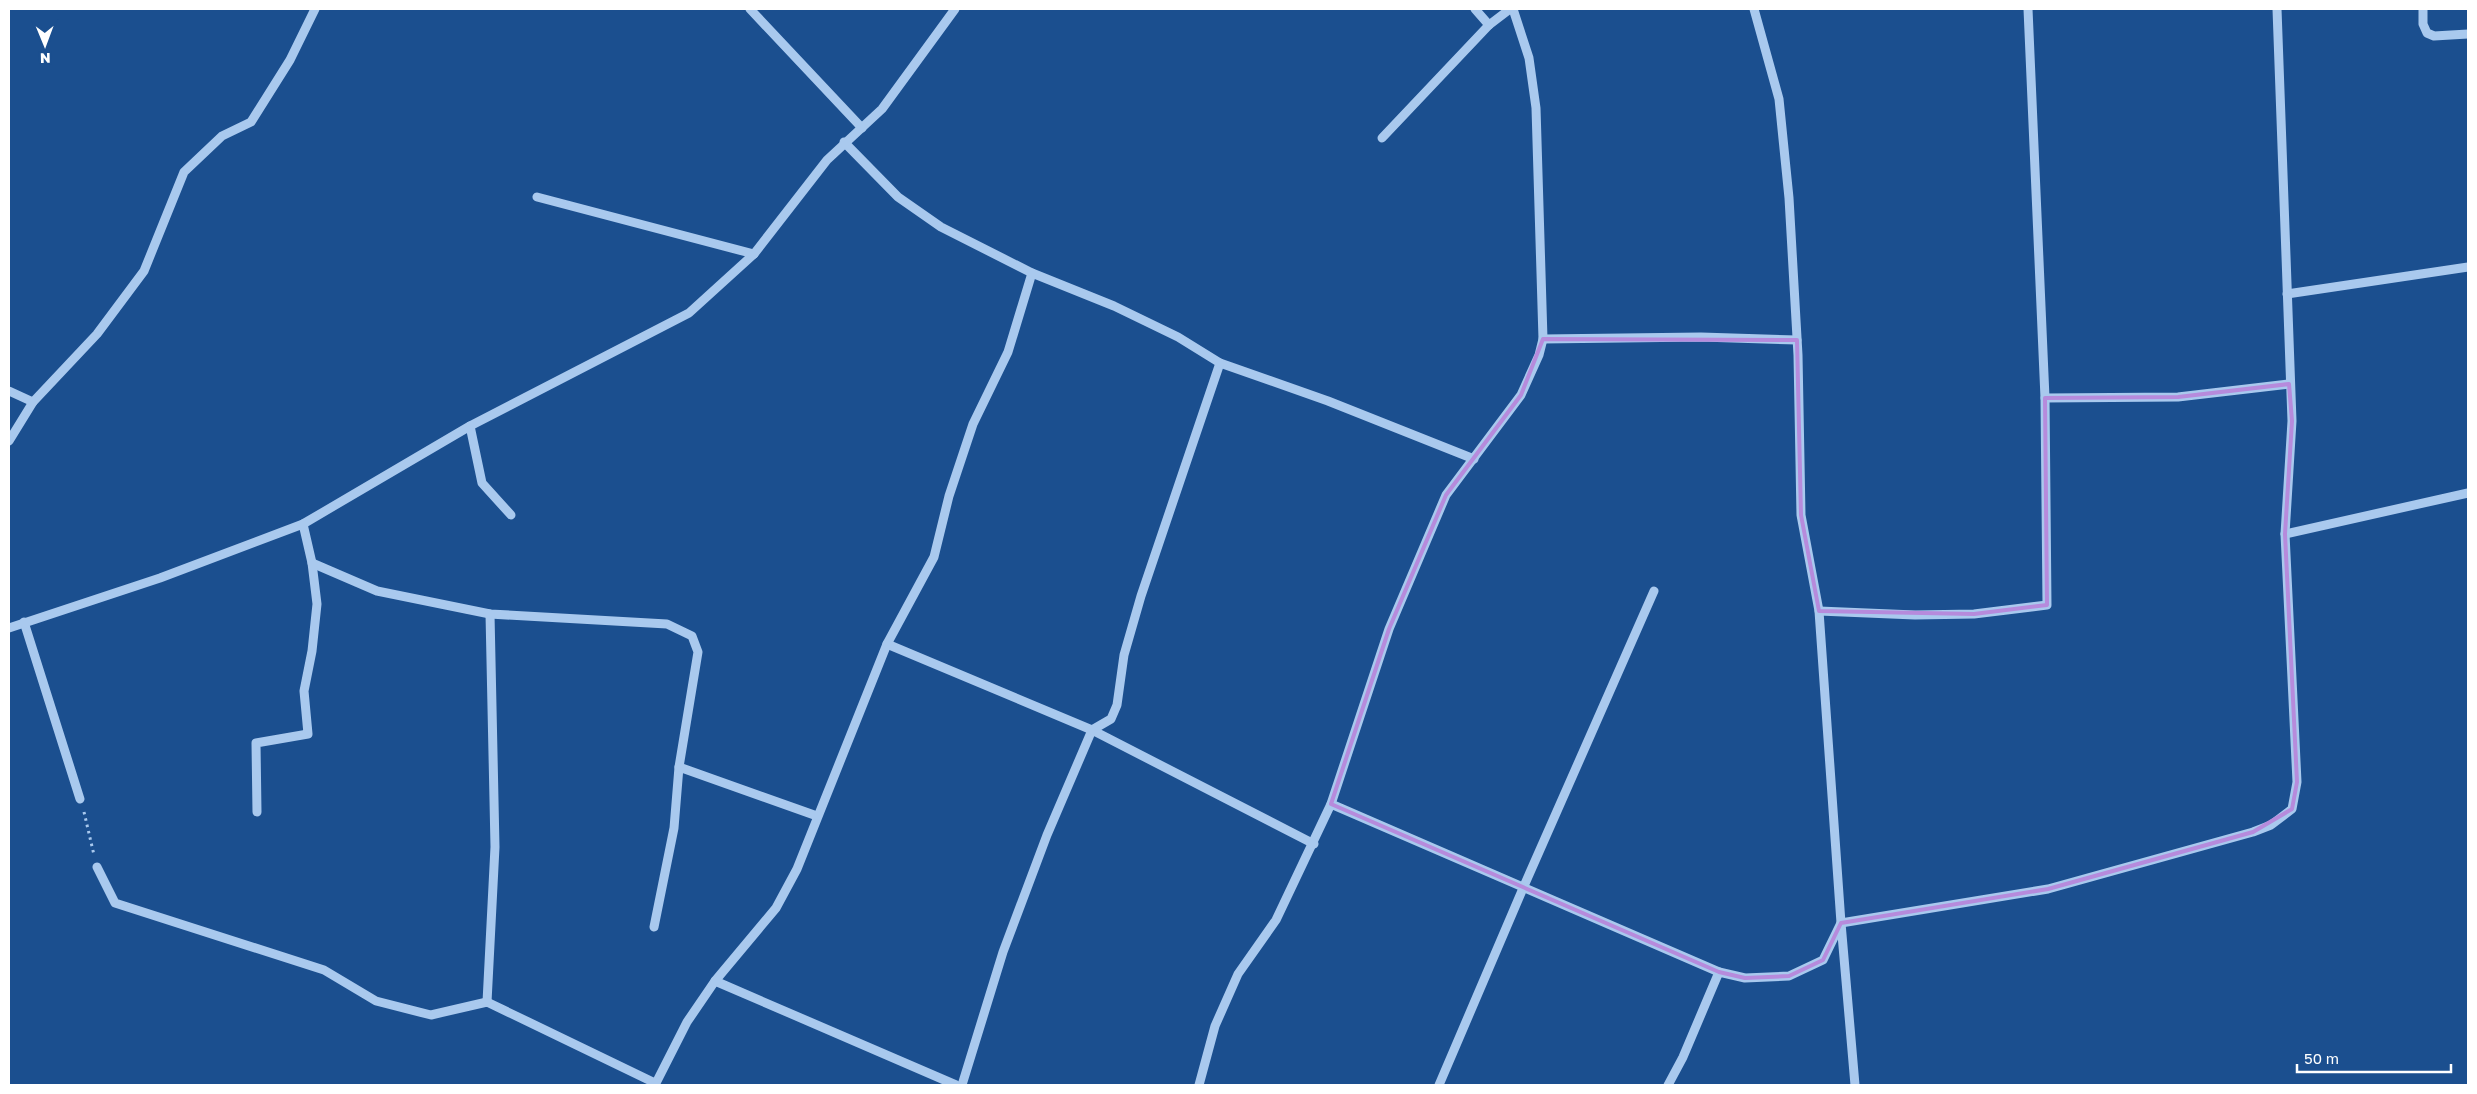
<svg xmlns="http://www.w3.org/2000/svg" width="2477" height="1094" viewBox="0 0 2477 1094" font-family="'Golos Text',sans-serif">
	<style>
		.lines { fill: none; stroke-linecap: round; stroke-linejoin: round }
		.path { stroke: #a9c9ee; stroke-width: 3; stroke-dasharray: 2.5 4; stroke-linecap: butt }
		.minor { stroke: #a9c9ee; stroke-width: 9 }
		.marked { fill: none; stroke: #b68bdc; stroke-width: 4; stroke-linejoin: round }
	</style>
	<rect width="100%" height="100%" fill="#1b4f8f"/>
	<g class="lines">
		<polyline class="path" points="84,812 94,855"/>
		<g class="minor">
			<polyline points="750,9 862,128"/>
			<polyline points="1475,9 1489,25"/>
			<polyline points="1754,9 1779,99 1789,198 1798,355 1801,515 1819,611 1841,923 1855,1085"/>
			<polyline points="2423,9 2423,24 2427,33 2434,36 2468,34"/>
			<polyline points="1382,138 1489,25 1510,9"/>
			<polyline points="844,142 898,197 941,227 1032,273 1114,306 1178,337 1220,363 1141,596 1124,655 1117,705 1111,719 1092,730 1047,835 1003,952 962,1085"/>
			<polyline points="537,197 754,254"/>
			<polyline points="2287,294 2468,267"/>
			<polyline points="1543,339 1701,337 1797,340"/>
			<polyline points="1220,363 1328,401 1474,459"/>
			<polyline points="9,391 33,402"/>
			<polyline points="2045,398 2178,397 2289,384"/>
			<polyline points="470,426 482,483 511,515"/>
			<polyline points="9,441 33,402 97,334 144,271 184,172 222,136 251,122 290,60 315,9"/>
			<polyline points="2285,534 2468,493"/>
			<polyline points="312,563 377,591 490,614 667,624 692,636 698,652 679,767 674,828 654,927"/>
			<polyline points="1819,611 1915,615 1974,614 2047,605 2045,398 2028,9"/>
			<polyline points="24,622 80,799"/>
			<polyline points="9,628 160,578 303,524 470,426 689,313 754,254 827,160 882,109 955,9"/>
			<polyline points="887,644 1092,730 1314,844"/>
			<polyline points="679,767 817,816"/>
			<polyline points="1331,804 1719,972"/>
			<polyline points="257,812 256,743 308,734 304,691 312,651 317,604 312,563 303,524"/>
			<polyline points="97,867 115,903 324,970 376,1001 431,1015 487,1002 655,1083"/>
			<polyline points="715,981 956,1085"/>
			<polyline points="487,1002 495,847 490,614"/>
			<polyline points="655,1085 687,1022 715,981 776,908 797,869 887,644 934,557 949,496 973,424 1008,352 1032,273"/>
			<polyline points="1199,1085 1215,1026 1238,974 1276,920 1331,804 1389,629 1446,495 1521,395 1539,355 1543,339 1536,108 1529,58 1513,9"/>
			<polyline points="1439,1085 1524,886 1654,591"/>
			<polyline points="1668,1085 1683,1057 1719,972 1745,978 1789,976 1823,960 1841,923 2048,889 2253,832 2271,825 2292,809 2297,782 2285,534 2292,421 2277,9"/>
		</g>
	</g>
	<path class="marked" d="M1543,339L1797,340L1801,515L1819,611L1974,614L2047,605L2045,398L2178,397L2289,384L2292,421L2285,534L2297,782L2292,809L2253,832L2048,889L1841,923L1823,960L1789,976L1745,978L1719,972L1331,804L1389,629L1446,495L1521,395Z"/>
	<rect width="2477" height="1094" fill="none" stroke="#ffffff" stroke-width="20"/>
	<g transform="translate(45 45) rotate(179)" stroke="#1b4f8f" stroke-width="4" paint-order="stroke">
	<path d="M0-4L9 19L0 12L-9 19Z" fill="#ffffff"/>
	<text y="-8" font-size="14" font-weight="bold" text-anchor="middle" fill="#ffffff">N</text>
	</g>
	<path d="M2297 1064v8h154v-8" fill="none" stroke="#ffffff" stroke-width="2.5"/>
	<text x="2304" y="1064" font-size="15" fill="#ffffff" stroke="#1b4f8f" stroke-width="4" paint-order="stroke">50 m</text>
</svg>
